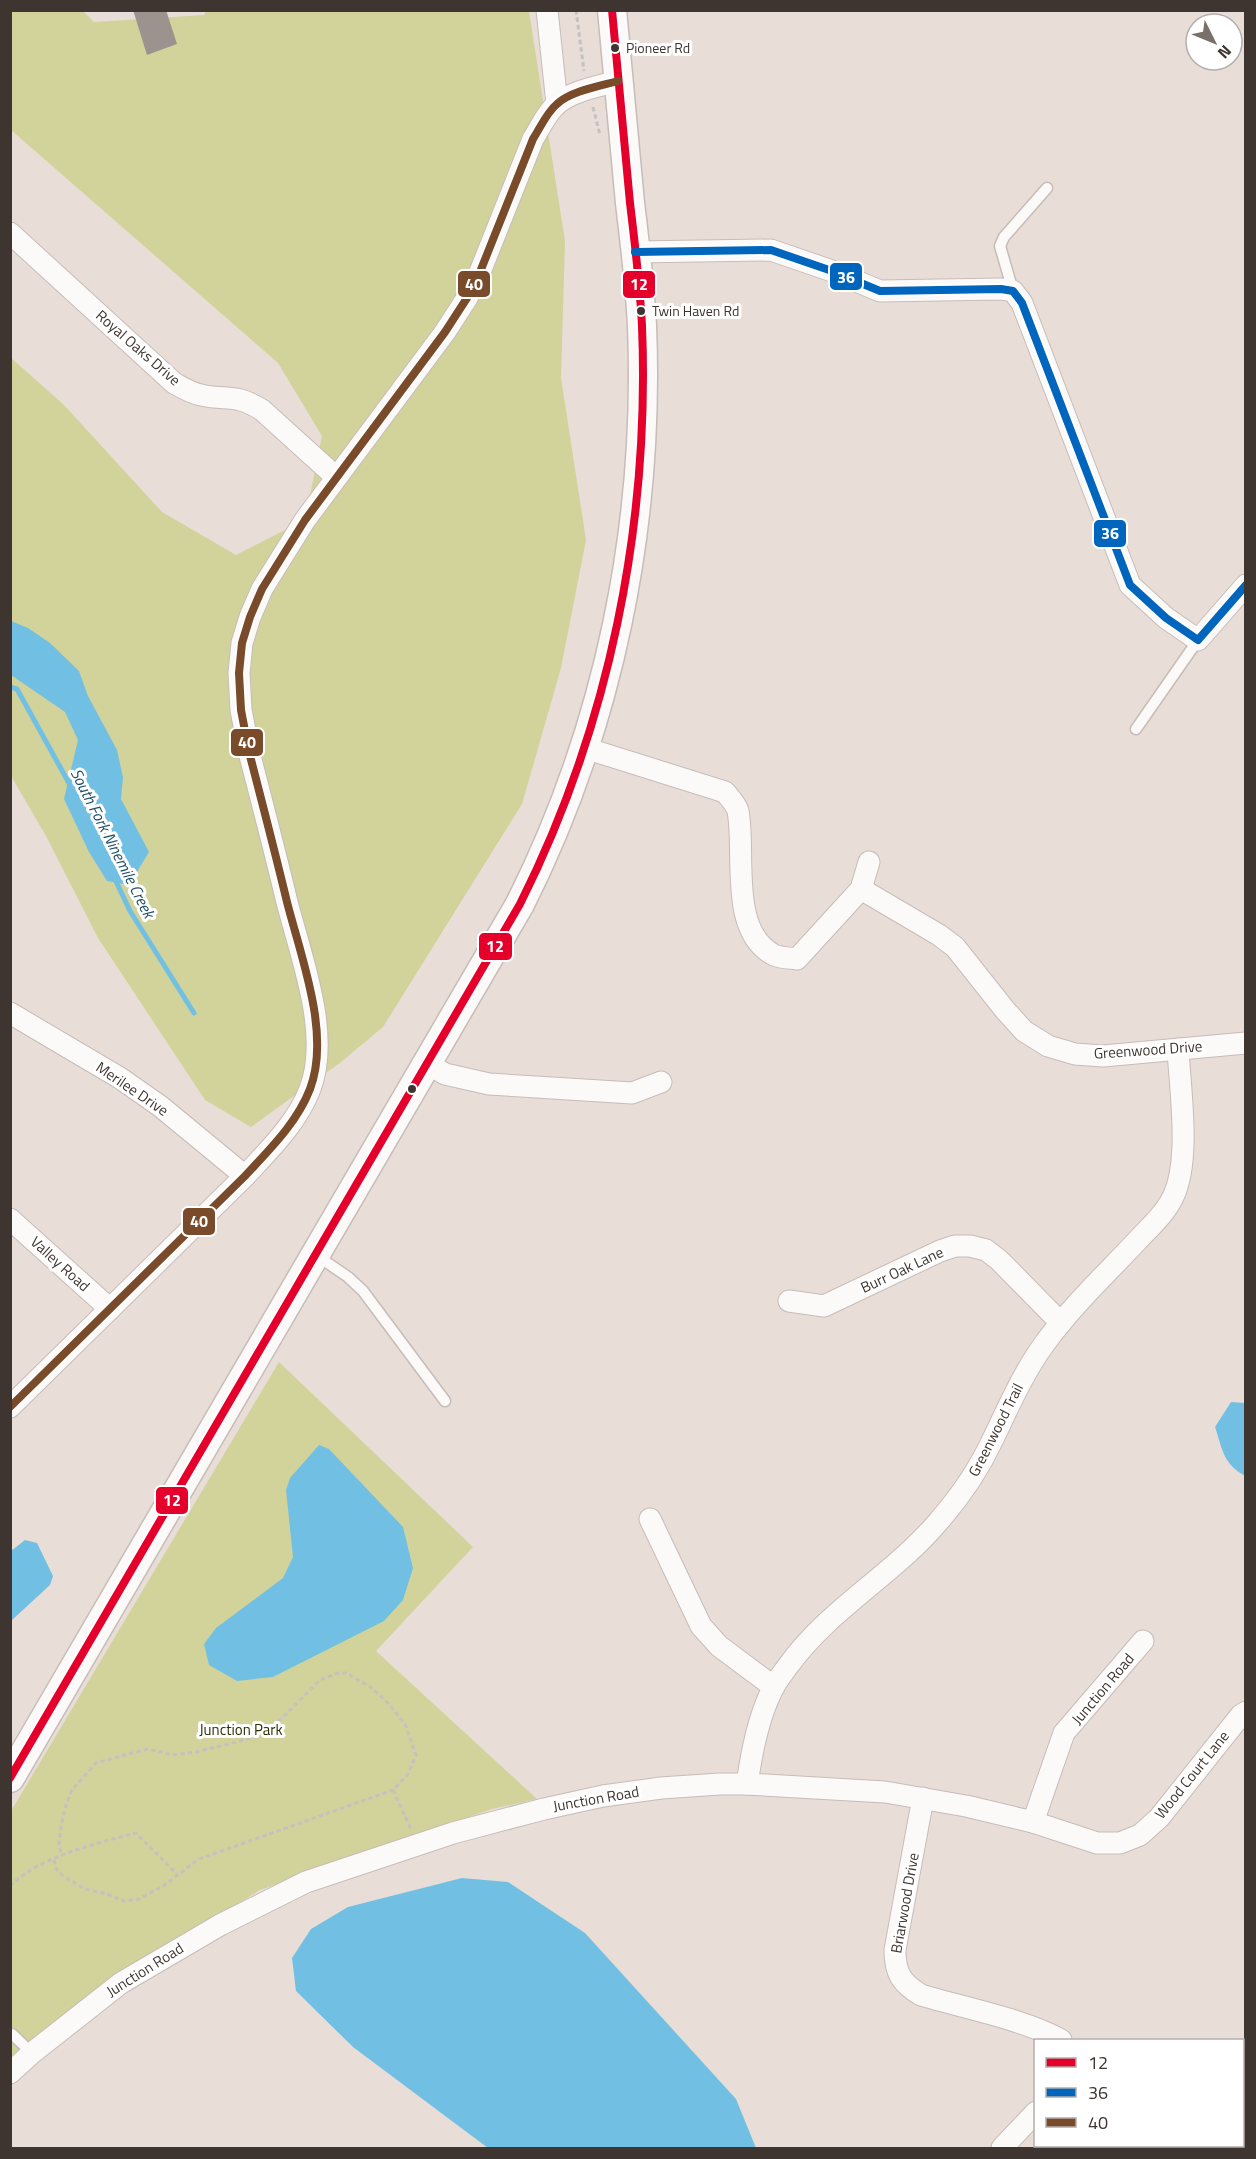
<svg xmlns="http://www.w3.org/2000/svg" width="1256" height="2159" viewBox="0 0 1256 2159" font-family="'Titillium Web',sans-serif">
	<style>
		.green { fill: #d1d39b }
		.water { fill: #71c0e3 }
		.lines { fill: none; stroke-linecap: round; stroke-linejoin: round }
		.stream { stroke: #71c0e3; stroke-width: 5 }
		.building { fill: #9c938f }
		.service-casing { stroke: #c6bcb8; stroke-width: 13 }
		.minor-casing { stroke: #c6bcb8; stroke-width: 23 }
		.secondary-casing { stroke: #c6bcb8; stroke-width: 31 }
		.path { stroke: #c5c1bf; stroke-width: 3; stroke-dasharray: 4.5 3; stroke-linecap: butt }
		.service { stroke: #fcfaf9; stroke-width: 10 }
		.minor { stroke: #fcfaf9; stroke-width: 21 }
		.secondary { stroke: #fcfaf9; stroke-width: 28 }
		.bus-1-casing { stroke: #fff; stroke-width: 12 }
		.bus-2-casing { stroke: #fff; stroke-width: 12 }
		.bus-3-casing { stroke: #fff; stroke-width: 12 }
		.bus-1 { stroke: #e4002b; stroke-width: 8 }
		.bus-2 { stroke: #0065bd; stroke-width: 8 }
		.bus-3 { stroke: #7a4b2a; stroke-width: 8 }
		.bus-dot { fill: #3e3531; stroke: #fff; stroke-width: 2 }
		.labels { text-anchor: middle; stroke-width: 6; stroke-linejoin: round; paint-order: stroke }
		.bus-label { font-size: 14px; fill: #3e3531; stroke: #fff; text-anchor: start }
		.street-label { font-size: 15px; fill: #3e3531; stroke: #fff }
		.park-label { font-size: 15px; fill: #2c3105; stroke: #fff }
		.water-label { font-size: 16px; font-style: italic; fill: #215066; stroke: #fff }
		.line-badge { stroke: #fff; stroke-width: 2 }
		.badge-label { font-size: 16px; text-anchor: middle; font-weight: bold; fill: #fff }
	</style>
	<rect width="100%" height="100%" fill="#e9ddd8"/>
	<g class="green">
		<polygon points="206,10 529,11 565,241 561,378 586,540 561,668 522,804 383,1027 341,1062 251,1127 205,1100 98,938 46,836 11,776 10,357 64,405 162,512 236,555 305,520 322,436 278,363 11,130 11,11 83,11 94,22 204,15"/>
		<polygon points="279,1362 473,1547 376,1651 537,1799 492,1809 260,1890 93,1993 11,2056 11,1811"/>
	</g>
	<g class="water">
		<polygon points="11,621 28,628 50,643 79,671 88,696 117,750 123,777 121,799 149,852 129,885 107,881 89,852 64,799 78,740 65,712 11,675"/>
		<path d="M1231,1402L1245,1403V1476C1223,1463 1223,1451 1215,1427Z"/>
		<polygon points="319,1445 329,1449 403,1527 413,1568 403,1600 384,1621 273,1677 237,1681 209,1665 204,1644 216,1628 283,1578 293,1557 286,1490 290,1478"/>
		<polygon points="25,1540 37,1543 53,1576 50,1585 11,1621 11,1551"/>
		<polygon points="462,1878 508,1882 585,1933 736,2099 756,2148 488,2148 353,2047 296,1991 292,1958 311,1929 348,1907"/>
	</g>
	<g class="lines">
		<g class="stream">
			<polyline points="10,687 17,689 70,785"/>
			<polyline points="114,877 130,911 194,1013"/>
		</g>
	</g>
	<polygon class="building" points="133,10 166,10 177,44 147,55"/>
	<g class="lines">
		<g class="service-casing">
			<g id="service">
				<polyline points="1013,291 1000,246 1004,237 1047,188"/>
				<polyline points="1136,729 1198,640"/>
				<polyline points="316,1255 348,1277 363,1291 445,1401"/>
				<polyline points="12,2034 32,2053"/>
			</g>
		</g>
		<g class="minor-casing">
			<g id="minor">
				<polyline points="547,10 557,104"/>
				<path d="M10,233L174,383C183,388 191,393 201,395C228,401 235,393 262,410L336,477"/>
				<polyline points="635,252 771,250 832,271 880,291 1001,289 1013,291 1022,303 1130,585 1166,618 1198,640 1246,585"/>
				<path d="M585,748L725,792C729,797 736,804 738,811C746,852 728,931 774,955C781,958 790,958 797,959L861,889L869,862"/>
				<polyline points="861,889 939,935 955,947 1005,1010 1024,1031 1048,1046 1075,1054 1103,1056 1246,1043"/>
				<polyline points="10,1013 120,1078 160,1106 245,1176"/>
				<polyline points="428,1064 445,1074 489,1084 632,1093 661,1082"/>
				<polyline points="10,1219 110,1309"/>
				<polyline points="789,1301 824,1306 940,1251 955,1246 970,1246 986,1250 999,1260 1061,1323"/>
				<path d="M10,1407L245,1176C269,1150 297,1123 310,1089C331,1034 301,957 287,902C275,852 262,802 249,752L241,710L239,673L242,643L250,617L262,589L305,520L445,332L467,298L480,272L533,139C540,128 547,112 557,104C571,91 600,86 618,81"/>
				<polyline points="650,1519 701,1626 719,1646 774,1687"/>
				<path d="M747,1784C752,1751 758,1718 773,1688C777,1680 783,1673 788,1666C829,1609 893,1575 938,1522C960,1497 979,1469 993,1439C1009,1406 1023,1373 1045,1343C1071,1307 1105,1275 1136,1242C1149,1228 1165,1214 1173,1197C1191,1160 1180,1090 1178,1049"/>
				<path d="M923,1798L895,1950C895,1973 901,1983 921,1995C964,2008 1023,2019 1061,2040"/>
				<polyline points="1033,1822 1097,1843 1120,1843 1140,1835 1159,1818 1241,1715 1246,1712"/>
				<polyline points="10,2073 32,2053 121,1983 220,1925 306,1882 453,1833 544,1809 603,1796 661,1788 720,1784 747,1784 885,1792 966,1806 1033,1822 1064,1733 1143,1641"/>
				<polyline points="1169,2146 1172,2148"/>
				<polyline points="1002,2148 1036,2112"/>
			</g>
		</g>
		<g class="secondary-casing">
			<path id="secondary" d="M10,1778L520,904C609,727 650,525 642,326C640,285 635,244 630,203C624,139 618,75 612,10"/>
		</g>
		<g class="path">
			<polyline points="576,10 584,71"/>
			<polyline points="593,107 600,135"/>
			<polyline points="393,1790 411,1829"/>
			<polyline points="54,1860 57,1870 63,1876 85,1889 107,1894 124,1901 139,1899 163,1886 199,1859 393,1790 408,1774 416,1755 405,1724 388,1703 372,1688 346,1673 338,1673 320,1680 278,1722 260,1736 196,1752 174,1755 147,1749 96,1763 72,1790 66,1805 61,1826 59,1845 62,1856"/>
			<path d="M10,1886C39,1857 97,1843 136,1833L177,1874"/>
		</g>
		<use href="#service" class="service"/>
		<use href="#minor" class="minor"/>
		<use href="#secondary" class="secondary"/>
		<g class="bus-1-casing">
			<path id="bus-1" d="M10,1778L520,904C609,727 650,525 642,326C640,285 635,244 630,203C624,139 618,75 612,10"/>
		</g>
		<g class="bus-2-casing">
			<polyline id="bus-2" points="635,252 771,250 832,271 880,291 1001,289 1013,291 1022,303 1130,585 1166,618 1198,640 1246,585"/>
		</g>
		<g class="bus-3-casing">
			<path id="bus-3" d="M10,1407L245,1176C269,1150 297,1123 310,1089C331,1034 301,957 287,902C275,852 262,802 249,752L241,710L239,673L242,643L250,617L262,589L305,520L445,332L467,298L480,272L533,139C540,128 547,112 557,104C571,91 600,86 618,81"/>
		</g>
		<use href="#bus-1" class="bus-1"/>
		<use href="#bus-2" class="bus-2"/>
		<use href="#bus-3" class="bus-3"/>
	</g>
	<g class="bus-dot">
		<circle cx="615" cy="48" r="5"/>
		<circle cx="641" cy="311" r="5"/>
		<circle cx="412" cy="1089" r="5"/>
	</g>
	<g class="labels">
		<g class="bus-label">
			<text x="626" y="53">Pioneer Rd</text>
			<text x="652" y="316">Twin Haven Rd</text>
		</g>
		<g class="street-label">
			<text transform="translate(138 348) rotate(41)" y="5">Royal Oaks Drive</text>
			<text transform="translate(1148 1050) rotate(-4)" y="5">Greenwood Drive</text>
			<text transform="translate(132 1089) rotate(34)" y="5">Merilee Drive</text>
			<text transform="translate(60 1264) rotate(42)" y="5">Valley Road</text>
			<text transform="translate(902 1270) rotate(-25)" y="5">Burr Oak Lane</text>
			<text transform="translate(996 1430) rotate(-63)" y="5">Greenwood Trail</text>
			<text transform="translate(1103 1689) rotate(-50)" y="5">Junction Road</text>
			<text transform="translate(1192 1775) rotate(-51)" y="5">Wood Court Lane</text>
			<text transform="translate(596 1799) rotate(-10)" y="5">Junction Road</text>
			<text transform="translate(905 1903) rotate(-80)" y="5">Briarwood Drive</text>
			<text transform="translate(145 1970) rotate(-32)" y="5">Junction Road</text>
		</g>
		<g class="park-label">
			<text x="241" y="1735">Junction Park</text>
		</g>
		<g class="water-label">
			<text transform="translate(113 843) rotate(63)" y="6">South Fork Ninemile Creek</text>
		</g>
	</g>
	<g class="line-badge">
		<rect x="829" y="262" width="34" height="29" rx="6" fill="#0065bd"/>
		<rect x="457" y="270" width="34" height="28" rx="6" fill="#7a4b2a"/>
		<rect x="622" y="270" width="34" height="29" rx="6" fill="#e4002b"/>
		<rect x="1093" y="519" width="34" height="29" rx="6" fill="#0065bd"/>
		<rect x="230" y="728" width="34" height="29" rx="6" fill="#7a4b2a"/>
		<rect x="478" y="932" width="35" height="29" rx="6" fill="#e4002b"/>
		<rect x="182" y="1207" width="34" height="29" rx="6" fill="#7a4b2a"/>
		<rect x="155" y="1486" width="34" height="29" rx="6" fill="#e4002b"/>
	</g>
	<g class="badge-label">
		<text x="846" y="283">36</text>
		<text x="474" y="290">40</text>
		<text x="639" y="290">12</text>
		<text x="1110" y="539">36</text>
		<text x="247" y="748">40</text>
		<text x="495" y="952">12</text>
		<text x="199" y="1227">40</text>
		<text x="172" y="1506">12</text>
	</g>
	<rect width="1256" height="2159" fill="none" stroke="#3e3531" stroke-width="24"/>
	<rect x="1034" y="2039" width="210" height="108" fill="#ffffff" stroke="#b2aead" stroke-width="1.5"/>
	<rect x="1046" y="2058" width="30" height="9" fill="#e4002b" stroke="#b2aead" stroke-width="1.5"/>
	<text x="1088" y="2069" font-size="18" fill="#3e3531">12</text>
	<rect x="1046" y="2088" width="30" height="9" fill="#0065bd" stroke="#b2aead" stroke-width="1.5"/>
	<text x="1088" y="2099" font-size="18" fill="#3e3531">36</text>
	<rect x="1046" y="2118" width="30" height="9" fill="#7a4b2a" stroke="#b2aead" stroke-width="1.5"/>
	<text x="1088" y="2129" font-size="18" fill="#3e3531">40</text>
	<g transform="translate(1214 42) rotate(133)"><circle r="28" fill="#ffffff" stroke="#b2aead" stroke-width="1.5"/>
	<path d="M0-4.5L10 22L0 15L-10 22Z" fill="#7a706b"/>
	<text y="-9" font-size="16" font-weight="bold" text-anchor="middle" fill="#3e3531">N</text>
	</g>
</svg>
